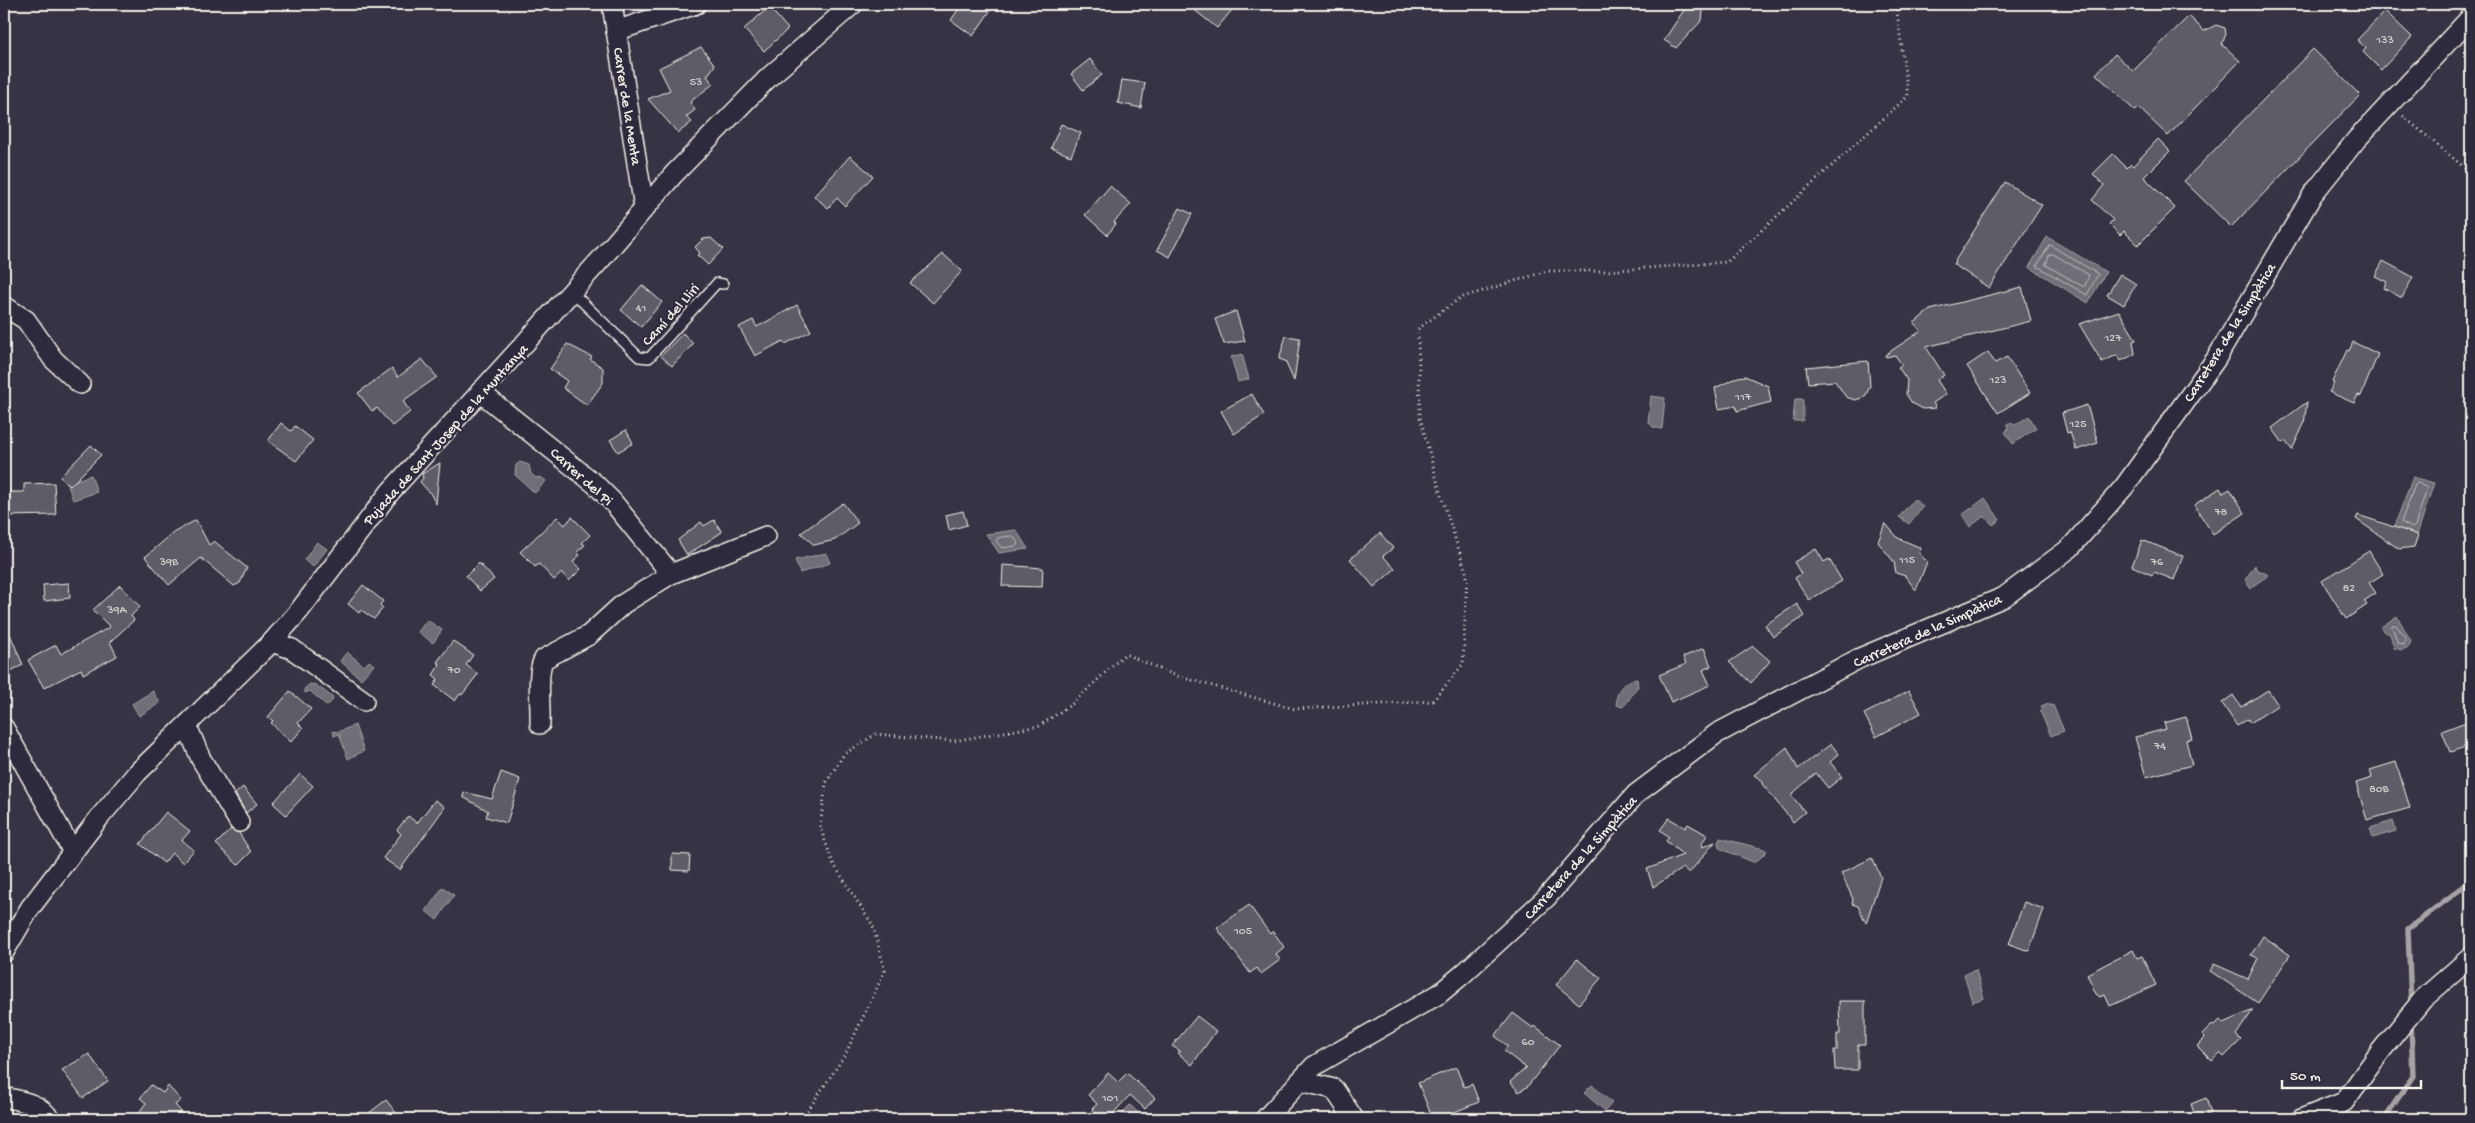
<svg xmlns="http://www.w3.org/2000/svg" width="2475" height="1123" viewBox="0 0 2475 1123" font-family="'Gochi Hand',sans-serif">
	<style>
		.water { fill: #726e77; stroke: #a6a2a4 }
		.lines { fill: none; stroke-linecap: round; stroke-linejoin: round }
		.shore { stroke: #c0bdbb; stroke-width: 1 }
		.stream { stroke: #a6a2a4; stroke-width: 5.5 }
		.building { fill: #5f5c67; stroke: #f4f1e8 }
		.service-casing { stroke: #f4f1e8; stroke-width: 12 }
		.minor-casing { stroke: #f4f1e8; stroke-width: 22 }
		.path { stroke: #f4f1e8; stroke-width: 3; stroke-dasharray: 1 4; stroke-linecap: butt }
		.service { stroke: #2f2a3d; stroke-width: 9 }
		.minor { stroke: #2f2a3d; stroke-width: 19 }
		.labels { text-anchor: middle; stroke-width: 4.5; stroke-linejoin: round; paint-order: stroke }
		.number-label { font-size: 12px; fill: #cfccc8 }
		.street-label { font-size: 15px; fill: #f4f1e8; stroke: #2f2a3d }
	</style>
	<rect width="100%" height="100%" fill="#373244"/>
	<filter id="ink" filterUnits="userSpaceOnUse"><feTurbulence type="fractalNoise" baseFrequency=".02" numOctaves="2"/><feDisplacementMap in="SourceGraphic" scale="10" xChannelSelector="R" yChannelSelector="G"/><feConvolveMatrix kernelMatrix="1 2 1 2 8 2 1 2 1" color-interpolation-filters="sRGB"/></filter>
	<g filter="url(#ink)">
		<g class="water">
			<polygon points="2047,237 2106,272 2088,303 2029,267"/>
			<polygon points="1242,354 1249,379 1238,382 1231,357"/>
			<polygon points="1651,396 1665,398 1662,429 1653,427 1648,422"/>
			<polygon points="1795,399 1802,399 1803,401 1803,421 1793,421"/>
			<polygon points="2029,416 2036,428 2013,444 2005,432 2008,429 2007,424 2011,422 2015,425"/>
			<polygon points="520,462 529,465 531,474 536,478 541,477 546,481 535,493 515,475 516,465"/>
			<polygon points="91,475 97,492 73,500 67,483"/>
			<polygon points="2413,477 2434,483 2417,535 2394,527"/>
			<polygon points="1985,498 2000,520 1993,525 1984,516 1970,527 1962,515"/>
			<polygon points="1914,499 1923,506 1909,524 1899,517"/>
			<polygon points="1016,530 1028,549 999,553 986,534"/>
			<polygon points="317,542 327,549 313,567 304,560"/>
			<polygon points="826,553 830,563 800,573 795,560"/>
			<polygon points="2255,565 2256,569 2269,575 2250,588 2245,580"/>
			<polygon points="2397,616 2411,641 2409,647 2402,650 2394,648 2390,634 2383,631 2381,627"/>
			<polygon points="427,620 442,630 433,643 418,632"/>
			<polygon points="347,652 364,666 369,661 374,665 361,679 340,661"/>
			<path d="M1637,679L1638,687C1631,693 1630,702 1622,707L1617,705C1614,692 1624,680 1637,679Z"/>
			<polygon points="310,684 316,685 332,697 333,700 327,706 310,691 305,693 304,689"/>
			<polygon points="153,691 160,703 139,716 132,704"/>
			<polygon points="2049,703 2051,706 2053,705 2064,731 2051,736 2040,711 2043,709 2041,706"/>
			<polygon points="355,725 364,751 348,759 339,734 334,736 333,731 338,732"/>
			<polygon points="2393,821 2396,831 2373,838 2370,828"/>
			<polygon points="1720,838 1764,849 1767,851 1756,862 1753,862 1719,848 1718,842"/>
			<polygon points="443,887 454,895 437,920 426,911"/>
			<polygon points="1976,970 1984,998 1972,1002 1964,974"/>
			<polygon points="1592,1085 1612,1103 1605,1111 1584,1093"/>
			<polygon points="1130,1105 1145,1119 1129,1119 1122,1113"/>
		</g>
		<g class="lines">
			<g class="shore">
				<polygon points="2050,245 2098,274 2087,295 2037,266"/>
				<polygon points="2050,254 2053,254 2089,275 2085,286 2082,286 2046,265"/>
				<polygon points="2418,483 2427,488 2415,526 2412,528 2401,522 2415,485"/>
				<polygon points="1013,536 1018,543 1016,546 1002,548 996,541 998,538"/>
				<polygon points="2393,625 2396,625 2406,639 2404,644 2398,643 2392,627"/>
			</g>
			<g class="stream">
				<polyline points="2411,1007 2408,929 2471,881"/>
				<polyline points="2384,1119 2413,1076 2411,1021"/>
			</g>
		</g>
		<g class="building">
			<polygon points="962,4 995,4 973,36 951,20"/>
			<polygon points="1187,4 1237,4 1217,28"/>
			<polygon points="1688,4 1704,4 1702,20 1676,48 1664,40"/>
			<polygon points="769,7 788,29 764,51 744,29"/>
			<polygon points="2385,11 2412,37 2381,70 2363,52 2366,48 2357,40"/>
			<polygon points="2189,16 2204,31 2216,25 2225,28 2226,34 2222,44 2240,61 2168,136 2139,108 2135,111 2096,74 2115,54 2133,71"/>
			<polygon points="701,47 715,65 707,76 713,84 690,102 695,110 686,117 692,122 678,133 648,99 670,90 659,68"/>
			<polygon points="2313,49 2360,95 2231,227 2184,181"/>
			<polygon points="1090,59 1102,75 1083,90 1071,74"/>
			<polygon points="1122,80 1145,83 1141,108 1118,103"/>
			<polygon points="1061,124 1081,133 1071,156 1051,148"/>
			<polygon points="2158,139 2170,151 2144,177 2175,208 2138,245 2124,231 2120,235 2109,224 2113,220 2092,200 2104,185 2093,174 2113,154 2127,168 2131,164 2133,166"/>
			<polygon points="850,156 873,176 845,206 837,198 828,208 814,196"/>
			<polygon points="2005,182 2042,205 1989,288 1953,264"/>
			<polygon points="1110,186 1131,204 1114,222 1116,224 1107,235 1085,215"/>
			<polygon points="1180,208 1192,214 1170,257 1157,250"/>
			<polygon points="711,238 723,249 708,265 697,255 700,253 695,247 703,239"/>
			<polygon points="943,254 962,271 933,303 910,283"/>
			<polygon points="2383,261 2413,277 2402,298 2384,288 2387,282 2375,276"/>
			<polygon points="2120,274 2136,284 2124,305 2107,295"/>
			<polygon points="642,285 662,302 641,327 621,310"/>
			<polygon points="2022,287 2031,321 1926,347 1944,375 1937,380 1946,394 1933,403 1936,408 1923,409 1912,403 1906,394 1907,380 1898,367 1902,365 1895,355 1886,357 1885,355 1921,331 1914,323 1930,310"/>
			<polygon points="797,305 811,331 785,344 783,341 755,356 739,327 753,320 757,327"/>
			<polygon points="1236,311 1245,341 1224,344 1215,319"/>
			<polygon points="2119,311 2136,340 2133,341 2135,354 2121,361 2117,355 2102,362 2079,324"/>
			<polygon points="683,333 693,344 672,366 661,356"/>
			<polygon points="1286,336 1300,338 1294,381 1285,361 1279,359"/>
			<polygon points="2353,342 2378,354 2361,396 2358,395 2354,403 2329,392 2334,383 2332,382 2347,350 2349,351"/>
			<polygon points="567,344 592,357 590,359 603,368 603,383 587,405 563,388 567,381 550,369"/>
			<polygon points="1988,352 1995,363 2007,357 2030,393 1998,413 1967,366"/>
			<polygon points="422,359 437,377 403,401 410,412 392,426 377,408 372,411 358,393 392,368 398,377"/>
			<polygon points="1868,361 1870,386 1866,395 1862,398 1855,400 1846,397 1835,381 1808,383 1806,367"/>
			<polygon points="1745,376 1768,386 1771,402 1737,411 1736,406 1719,409 1715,388 1738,377"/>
			<polygon points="1252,394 1264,415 1234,434 1221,411"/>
			<polygon points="2307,402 2304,424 2292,450 2285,441 2283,443 2272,428"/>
			<polygon points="2087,405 2098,443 2076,450 2070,432 2067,433 2062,413"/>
			<polygon points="281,423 291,431 295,426 313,440 296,461 268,441"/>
			<polygon points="626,430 633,443 618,452 610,440"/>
			<polygon points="91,445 101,455 70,486 60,477"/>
			<polygon points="440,463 438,482 436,504 430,493 420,482 423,478 422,474"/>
			<polygon points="54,483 56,515 4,516 4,492 24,492 24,484"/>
			<polygon points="2220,488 2223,493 2230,489 2245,513 2213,534 2194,505"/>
			<polygon points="843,503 858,523 835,540 814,545 801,533"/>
			<polygon points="963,511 967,525 949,530 946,515"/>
			<polygon points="2358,515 2418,535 2414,547 2399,549 2356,519"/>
			<polygon points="557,517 565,525 572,517 590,535 582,543 585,545 577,552 580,555 573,562 581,569 569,581 562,573 554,580 539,564 535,567 520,552"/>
			<polygon points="196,520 209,545 214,541 247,568 240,583 234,586 201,558 169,585 145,557 173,533"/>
			<polygon points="714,520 722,532 687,555 678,540 701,522 704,526"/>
			<polygon points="1885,523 1898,538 1921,548 1919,553 1927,562 1916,590 1905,576 1896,573 1894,562 1878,542"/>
			<polygon points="1380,533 1393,548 1383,556 1395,569 1374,587 1350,559"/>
			<polygon points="2142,540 2183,556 2174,580 2154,572 2152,575 2132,566"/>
			<polygon points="1816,549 1824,562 1829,559 1842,581 1809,600 1795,578 1801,574 1794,562"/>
			<polygon points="2369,551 2383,574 2369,583 2376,593 2364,601 2367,605 2346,619 2322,581"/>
			<polygon points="479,563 494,579 480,591 466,576"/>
			<polygon points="1003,565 1043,568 1042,587 1002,586"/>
			<polygon points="69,583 70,598 44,601 43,585"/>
			<polygon points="120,585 140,607 131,616 134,620 110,642 117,656 83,674 81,669 44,688 28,660 56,645 61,654 110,627 93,610"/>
			<polygon points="363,585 383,601 380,605 383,608 374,619 361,610 359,613 348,604"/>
			<polygon points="1797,604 1805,616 1773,637 1765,625"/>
			<polygon points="4,620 23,665 4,674"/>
			<polygon points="453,641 473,655 466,665 478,674 462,695 460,694 455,701 434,685 438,679 433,675 440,664 437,662"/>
			<polygon points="1753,646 1770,661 1751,683 1729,662"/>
			<polygon points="1704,648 1711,666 1703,670 1710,685 1671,702 1659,675 1686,664 1683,657"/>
			<polygon points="2268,690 2278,705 2250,723 2248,719 2237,726 2222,703 2233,695 2241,707"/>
			<polygon points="290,691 311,709 298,723 303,728 291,742 271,723 273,721 268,717"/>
			<polygon points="1909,691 1921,713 1876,737 1864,714"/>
			<polygon points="2186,717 2192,739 2186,740 2192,765 2146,777 2135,737 2166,729 2164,723"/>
			<polygon points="2471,720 2471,745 2450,752 2442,731"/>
			<polygon points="1831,744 1839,754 1830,762 1842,777 1828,788 1816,773 1791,795 1805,812 1793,822 1762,784 1763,781 1754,775 1787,747 1798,769"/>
			<polygon points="2396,762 2410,808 2367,820 2356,783 2372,778 2370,770"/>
			<polygon points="501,772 520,779 507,823 486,817 488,811 463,797 464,792 492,799"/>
			<polygon points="300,774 313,786 286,815 273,803"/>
			<polygon points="243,787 257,804 246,813 235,794"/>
			<polygon points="435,800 445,807 400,870 383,858 401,834 397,830 408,816 417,823"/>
			<polygon points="166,812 190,831 182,840 194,850 183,863 172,853 164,863 140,844"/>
			<polygon points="1669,818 1685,828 1688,824 1707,835 1701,845 1702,847 1715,842 1689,873 1683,868 1653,887 1647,869 1683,855 1666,841 1669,837 1660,830"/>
			<polygon points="231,829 239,833 251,852 238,865 216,844"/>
			<polygon points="672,854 690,855 689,871 672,870"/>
			<polygon points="1872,858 1881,877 1866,923 1858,906 1852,904 1853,899 1841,873"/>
			<polygon points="2024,902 2044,909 2029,951 2009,944"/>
			<polygon points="1249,905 1270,934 1273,931 1284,947 1276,954 1280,960 1261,974 1257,968 1250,973 1217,928"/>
			<polygon points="2263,936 2290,955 2258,1003 2210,971 2214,964 2248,979 2258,958 2251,955"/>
			<polygon points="2133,950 2137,958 2142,956 2156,985 2110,1006 2105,995 2100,997 2096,994 2087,974"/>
			<polygon points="1577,959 1601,978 1579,1004 1556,985"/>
			<polygon points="1839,1001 1865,1001 1865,1045 1858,1045 1858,1070 1835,1070 1834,1050 1837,1050 1837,1034 1840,1034"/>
			<polygon points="2253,1010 2236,1035 2241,1040 2224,1057 2220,1053 2212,1061 2197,1046 2205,1038 2202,1035 2212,1025 2214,1026 2220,1020 2224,1023"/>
			<polygon points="1513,1013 1533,1028 1535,1026 1560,1045 1527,1087 1519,1092 1510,1082 1526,1068 1504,1051 1508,1046 1495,1036"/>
			<polygon points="1197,1016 1216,1031 1192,1065 1178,1053 1180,1051 1172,1046"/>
			<polygon points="89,1054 108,1081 83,1098 62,1070"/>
			<polygon points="1456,1067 1464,1087 1472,1084 1479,1102 1452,1113 1449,1119 1433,1119 1418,1083"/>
			<polygon points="1108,1073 1118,1082 1127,1073 1155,1098 1145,1109 1130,1095 1108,1119 1099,1119 1092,1109 1097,1104 1088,1095"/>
			<polygon points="151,1085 163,1093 168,1086 181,1100 175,1105 188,1119 149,1119 140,1111 146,1103 140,1098"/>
			<polygon points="2206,1098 2211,1113 2196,1119 2191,1104"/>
			<polygon points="386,1100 401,1119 361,1119"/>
		</g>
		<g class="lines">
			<g class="service-casing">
				<polyline id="service" points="572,292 639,357 649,358 717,283 723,284"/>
			</g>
			<g class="minor-casing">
				<g id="minor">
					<polyline points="612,4 644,208"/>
					<polyline points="616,31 696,4"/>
					<polyline points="4,306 26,320 53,359 80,384"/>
					<polyline points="480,392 595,484 612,501 671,574"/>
					<polyline points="272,642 292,649 364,701"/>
					<path d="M540,724C541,708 536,671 544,659L589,635L623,604L671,574L766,536"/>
					<polyline points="187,726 201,759 239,822"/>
					<polyline points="4,728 73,852"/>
					<polyline points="4,952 30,908 99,818 137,773 272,642 299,611 390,492 602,258 674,174 769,77 853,4"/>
					<polyline points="1300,1081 1334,1089 1354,1119"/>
					<path d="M4,1097C21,1101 40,1103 50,1119"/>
					<polyline points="1265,1119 1314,1066 1439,994 1463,974 1546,898 1636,794 1716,734 1860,658 2004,597 2070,548 2124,487 2216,359 2313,194 2356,140 2471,17"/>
					<polyline points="2301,1119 2344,1102 2380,1052 2423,999 2471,957"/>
				</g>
			</g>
			<g class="path">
				<polyline points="2403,116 2471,173"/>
				<polyline points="802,1119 845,1055 885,971 873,926 833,863 820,827 826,783 844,754 876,734 953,741 1039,726 1072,704 1125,654 1177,676 1295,709 1433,701 1463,664 1467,575 1440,492 1420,417 1418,329 1460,298 1547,271 1605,271 1727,262 1908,96 1896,4"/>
			</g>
			<use href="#service" class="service"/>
			<use href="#minor" class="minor"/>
		</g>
	</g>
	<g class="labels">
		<g class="number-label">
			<text x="2385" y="43">133</text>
			<text x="696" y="85">53</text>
			<text x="641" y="311">41</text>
			<text x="2113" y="341">127</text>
			<text x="1998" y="383">123</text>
			<text x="1743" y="400">117</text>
			<text x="2078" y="427">125</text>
			<text x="2221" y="515">78</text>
			<text x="1907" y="563">115</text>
			<text x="169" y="565">39B</text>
			<text x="2157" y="565">76</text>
			<text x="2349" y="591">82</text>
			<text x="117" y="613">39A</text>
			<text x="454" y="673">70</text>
			<text x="2160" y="749">74</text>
			<text x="2379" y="792">80B</text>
			<text x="1243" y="934">105</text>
			<text x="1528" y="1045">60</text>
			<text x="1110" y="1101">101</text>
		</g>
		<g class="street-label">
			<text transform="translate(628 106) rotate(81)" y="5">Carrer de la Menta</text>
			<text transform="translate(670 314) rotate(-48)" y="5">Camí del Lliri</text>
			<text transform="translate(2229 332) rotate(-58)" y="5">Carretera de la Simpàtica</text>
			<text transform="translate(445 434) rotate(-48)" y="5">Pujada de Sant Josep de la Muntanya</text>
			<text transform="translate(582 476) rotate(42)" y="5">Carrer del Pi</text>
			<text transform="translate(1927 630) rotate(-24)" y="5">Carretera de la Simpàtica</text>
			<text transform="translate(1580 857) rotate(-48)" y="5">Carretera de la Simpàtica</text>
		</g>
	</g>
	<rect width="2475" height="1123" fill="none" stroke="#2f2a3d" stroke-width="20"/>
	<rect x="10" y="10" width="2455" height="1103" fill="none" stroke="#f4f1e8" stroke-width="2" filter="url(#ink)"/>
	<path d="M2282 1080v8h139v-8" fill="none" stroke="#f4f1e8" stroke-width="2.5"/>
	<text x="2290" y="1080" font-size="15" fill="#f4f1e8" stroke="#2f2a3d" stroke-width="4" paint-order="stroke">50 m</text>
</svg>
